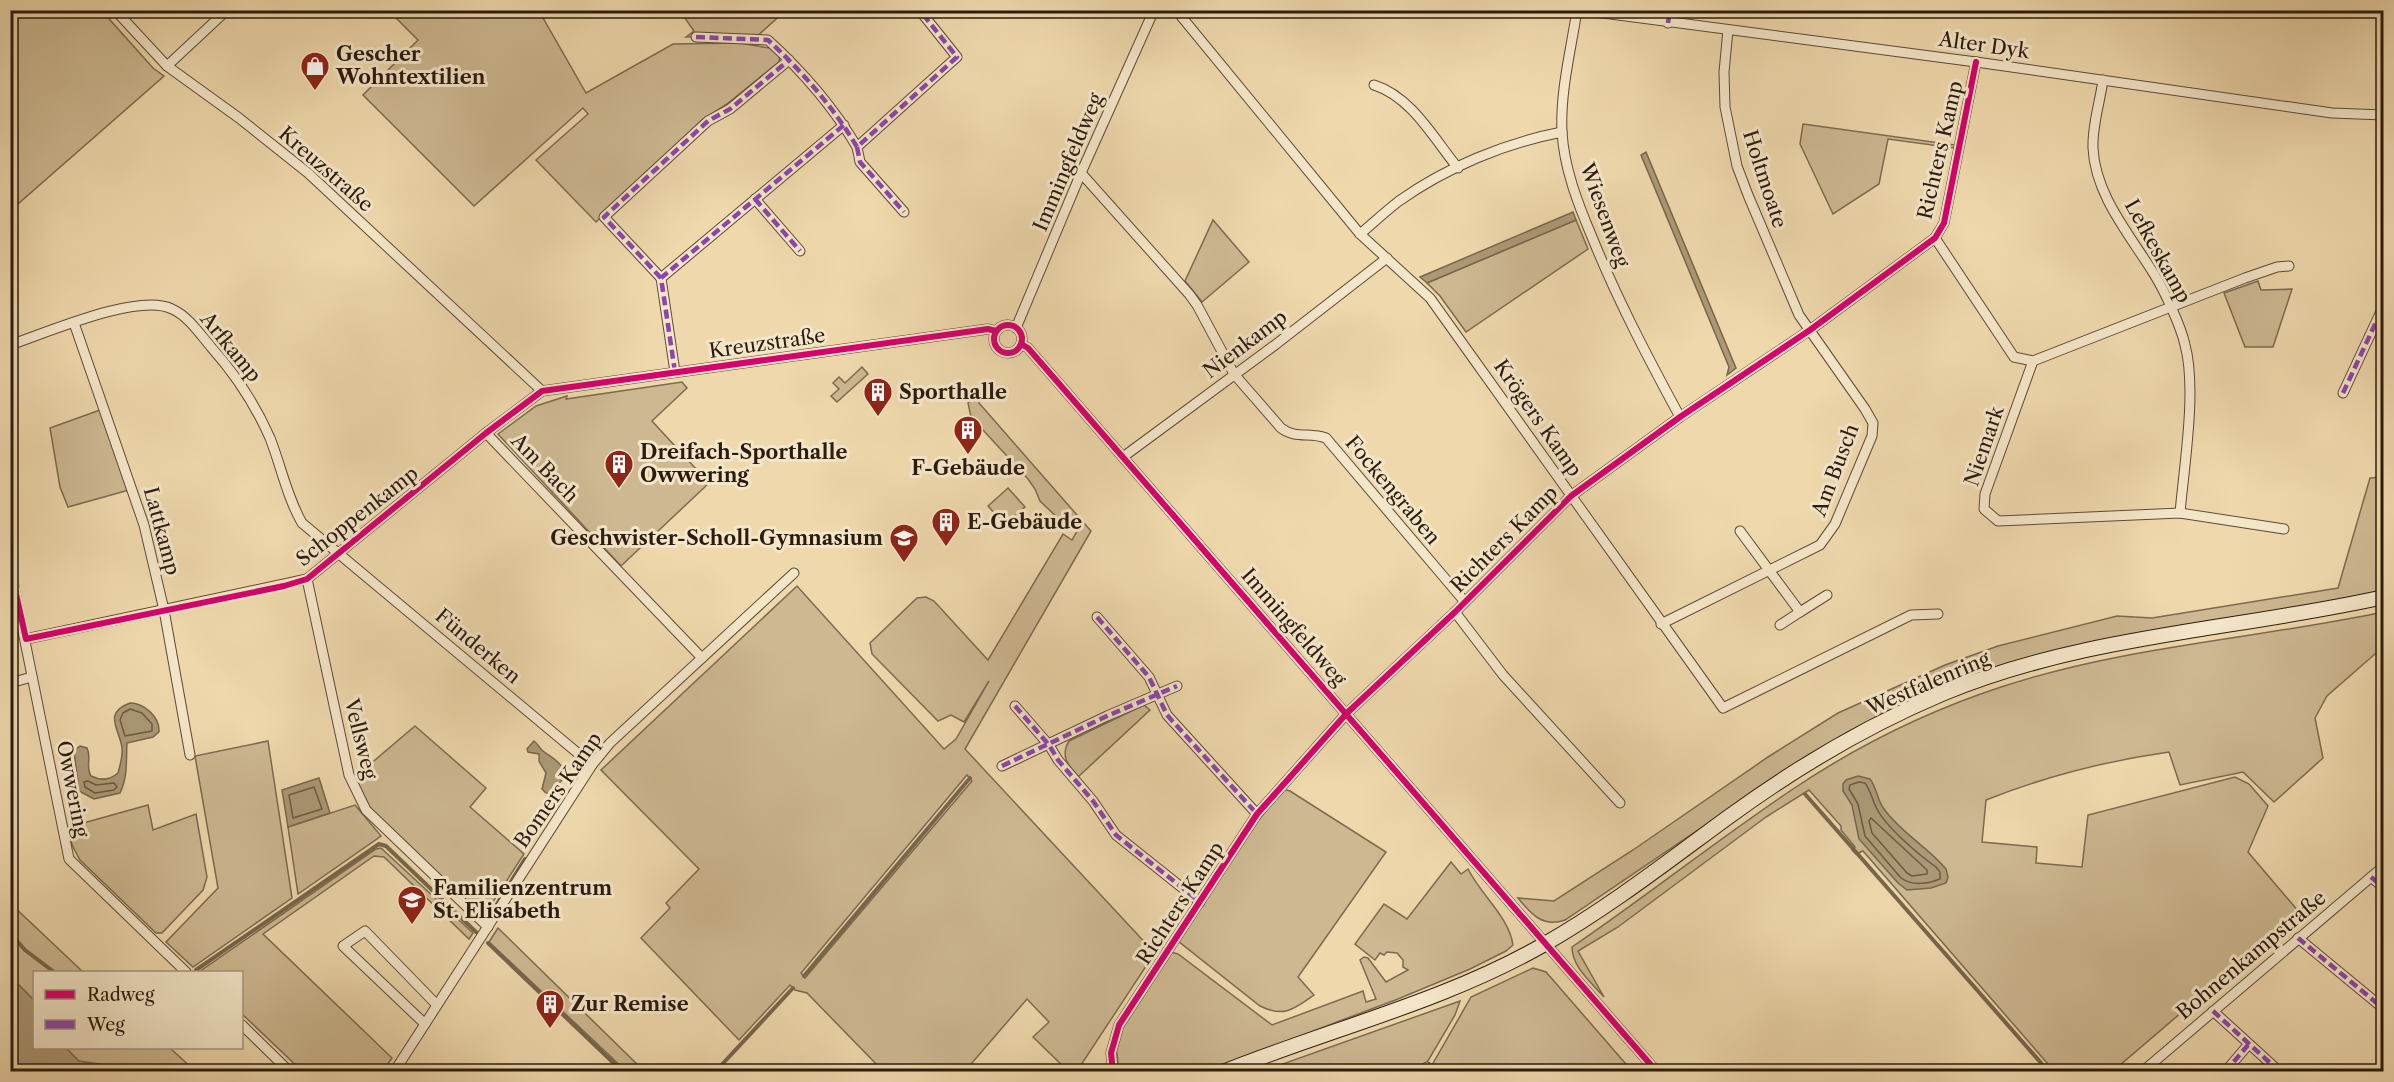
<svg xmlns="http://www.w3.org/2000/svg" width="2394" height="1082" viewBox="0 0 2394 1082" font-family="'Libre Caslon Text',serif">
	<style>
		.green { fill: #cdb891; stroke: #7c6a50; stroke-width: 1.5; fill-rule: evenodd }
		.water { fill: #ac9876; stroke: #78664c; stroke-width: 1.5 }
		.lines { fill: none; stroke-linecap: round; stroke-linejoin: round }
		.shore { stroke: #6c5a42; stroke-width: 1.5 }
		.stream { stroke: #78664c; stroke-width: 4 }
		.street-casing { stroke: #5c4a36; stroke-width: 11 }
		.secondary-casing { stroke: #2b1b0e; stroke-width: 16 }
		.street { stroke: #f4e6c9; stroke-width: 9 }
		.secondary { stroke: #f4e6c9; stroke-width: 14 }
		.quiet { stroke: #8e44ad; stroke-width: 4.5; stroke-dasharray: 9 4.5; stroke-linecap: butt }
		.cycleway-casing { stroke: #f4e6c9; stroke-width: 10 }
		.cycleway { stroke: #d6006c; stroke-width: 6 }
		.labels { text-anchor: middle; stroke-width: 6; stroke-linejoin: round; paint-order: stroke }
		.street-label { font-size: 20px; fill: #2b1b0e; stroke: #f4e6c9 }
		.poi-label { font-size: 20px; font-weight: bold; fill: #2b1b0e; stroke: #f4e6c9; text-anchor: start }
	</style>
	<rect width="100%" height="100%" fill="#eed8ac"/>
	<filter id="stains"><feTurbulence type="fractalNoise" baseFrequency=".00333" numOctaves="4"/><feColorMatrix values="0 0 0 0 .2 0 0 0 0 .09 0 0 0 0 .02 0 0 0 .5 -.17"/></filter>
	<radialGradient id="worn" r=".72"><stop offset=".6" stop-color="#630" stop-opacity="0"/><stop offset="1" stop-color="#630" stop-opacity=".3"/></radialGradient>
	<g class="green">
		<polygon points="11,10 102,11 153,68 164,76 11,210"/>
		<polygon points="389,11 539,11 586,93 673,44 740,43 775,49 780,54 779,62 727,104 702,120 596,222 536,160 588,114 583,108 474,206 363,95 418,40"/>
		<polygon points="680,11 785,11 755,38 741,36 686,37 694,31"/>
		<polygon points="1803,124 1955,145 1954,148 1888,139 1879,184 1833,214 1800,144"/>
		<polygon points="1213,220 1249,262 1202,302 1185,281"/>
		<polygon points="1576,220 1588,249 1466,332 1440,296 1427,283"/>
		<polygon points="2258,281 2261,290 2292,289 2273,347 2245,347 2224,293"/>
		<polygon points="862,367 868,374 837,402 831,396 839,389 833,383 839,377 845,383"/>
		<polygon points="682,382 687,388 652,421 709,483 621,566 498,434 536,406 567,396 566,399"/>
		<path d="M979,394V403L1091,531L965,749L1151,949L1158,948L1077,1071H1068L1033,1037L1049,1022L1027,999L965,1071H883L807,993L795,990L790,985L739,1040L641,938L670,908L666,903L699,869L601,770L797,586L944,749L956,739L989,681L964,722L951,715L938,721L872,654L870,643L917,598L926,597L934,601L988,660L1063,534L1072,540L1079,528L1071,517L1061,521L1040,501L1035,489L1028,479L971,417L968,403ZM967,775L972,781L805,978L801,973Z"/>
		<polygon points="100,410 129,490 68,507 60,487 50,428"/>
		<path d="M2383,477V591L2041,655L1788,769L1565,920C1543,928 1531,914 1518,898L1554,901L1633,850L1768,757L1838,713L1945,665L1998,646L2117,616L2152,618L2338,588L2370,478Z"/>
		<polygon points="1008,488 1025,507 1005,525 988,506"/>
		<path d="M2383,612V647L2327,696L2315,718L2323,758L2274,802L2243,772L2180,785L2169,752C2106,761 2046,776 1986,800L1982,842L2037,847L2036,863L2082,867L2088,815L2235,777L2249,784L2268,806L2248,852L2299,912L2113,1071H2054L1863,851L1856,854L1852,850L1855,847L1841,830V826L1809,790L1766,817L1618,927L1578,951L1604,997C1591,982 1572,967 1572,947C1647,896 1718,839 1793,789C1857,746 1928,711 2001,687C2125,646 2256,639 2383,612Z"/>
		<path d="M1144,705L1150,710L1078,777C1068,765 1060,756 1069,741Z"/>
		<polygon points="415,726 486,788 470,807 524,854 487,911 482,913 476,912 378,818 364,799 355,777"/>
		<polygon points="268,741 292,898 193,967 166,942 218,888 195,756"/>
		<path d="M1283,789L1290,791L1386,852L1298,977L1314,995C1294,1009 1284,1018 1260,1006L1178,941L1257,822Z"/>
		<polygon points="148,805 153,830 196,814 207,877 203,890 162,933 156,933 80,860 72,845 69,827"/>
		<polygon points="355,805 381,836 298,894 288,827"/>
		<polygon points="381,848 473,933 469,939 384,857 374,856 263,934 392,1058 383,1071 302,1071 242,1014 242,972 199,972 376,849"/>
		<path d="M1451,862L1461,874L1468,869C1481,895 1509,917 1513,945L1506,951L1470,969L1398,999L1207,1071L1119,1072L1116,1045L1118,1035L1171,952L1178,954L1272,1025L1363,991L1366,1002L1376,999L1360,960L1364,957L1368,958L1386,982L1408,970L1403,967V960L1397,953L1387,952L1384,955L1380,953L1375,960L1355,944L1384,904L1407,919Z"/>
		<polygon points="10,903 83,972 34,972 34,1048 170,1048 195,1071 11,1071"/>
		<polygon points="498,928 644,1071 626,1071 489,942"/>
		<polygon points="1533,968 1546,972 1632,1071 1428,1072 1471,997"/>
		<polygon points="1460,1001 1455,1015 1422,1071 1260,1072"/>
	</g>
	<g class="water">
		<polygon points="1646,152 1736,368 1727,375 1729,367 1641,155"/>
		<polygon points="1573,212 1576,220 1427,283 1420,277"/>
		<path d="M130,703C144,703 160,717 159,732L153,737L127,743C126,760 128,777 120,793L94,799L79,791L74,751L80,746L87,748C92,757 85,766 91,776C101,781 110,780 118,773C120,765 123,756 122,748C120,730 102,713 130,703Z"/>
		<path d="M534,741C537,743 538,746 541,749C547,756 558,758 564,770L563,779L550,793H546L542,789L546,773L539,761V754L528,752L527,749Z"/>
		<path d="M1858,776L1870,779C1877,788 1877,800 1884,809C1901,833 1928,847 1946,869L1948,877L1946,883L1931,888L1907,890L1898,883L1859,839L1852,805L1843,791V784L1846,780Z"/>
		<polygon points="319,778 330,813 288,827 282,790"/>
		<polygon points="10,976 34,1000 34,1048 66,1048 79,1061 145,1071 11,1071"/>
	</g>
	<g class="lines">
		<g class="shore">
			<polygon points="130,709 142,713 152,724 152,731 125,736 120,720 123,713"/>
			<polygon points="88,781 96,785 114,783 117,787 114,790 95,793 85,787 84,782"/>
			<path d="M1859,782L1865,783C1871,791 1872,800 1877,809C1886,827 1919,855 1936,867L1940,872V879C1928,884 1912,886 1901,878L1865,836L1858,804L1849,789L1850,785Z"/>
			<polygon points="314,787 322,809 293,818 289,795"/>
			<polygon points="1871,818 1927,870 1927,874 1912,876 1907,873 1872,833 1869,821"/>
		</g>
		<g class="stream">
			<polyline points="1805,794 2049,1072"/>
			<polyline points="489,917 525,859"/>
			<polyline points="10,933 25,950 54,972"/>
			<polyline points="488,943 623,1072"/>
			<polyline points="196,970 379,844 386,846 476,932"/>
			<polyline points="804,976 970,778"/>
			<polyline points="715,1072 793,988"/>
		</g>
		<g class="street-casing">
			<g id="street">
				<polyline points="115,10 167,66 239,118 308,173 542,391"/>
				<polyline points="1176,10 1360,234 1430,298 1723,708 1911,615 1938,614"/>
				<path d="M1577,10C1571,50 1560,92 1562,132C1564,168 1578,204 1592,237C1617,299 1648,358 1680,417"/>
				<polyline points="1580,10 1976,62 2332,113 2384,115"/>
				<polyline points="1668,23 1670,10"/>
				<path d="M696,37L768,40C802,71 834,108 857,147L957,57L921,12L922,10"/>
				<polyline points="167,66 227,10"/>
				<path d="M2103,80C2100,102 2092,126 2093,148C2095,195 2130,235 2154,274C2164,290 2181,326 2185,345C2197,389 2184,466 2180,513"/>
				<path d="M1374,85C1412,97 1434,139 1458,168"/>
				<polyline points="857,147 860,162 904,212"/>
				<path d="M1081,173L1189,294L1197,305L1234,374L1281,428C1295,439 1310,432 1326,438L1465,602"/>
				<polyline points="755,199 800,251"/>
				<path d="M1360,234C1373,223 1386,211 1399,201C1447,167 1505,143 1562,132"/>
				<polyline points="1935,238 2014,357 2033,361 1985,494 1984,509 1998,521 2180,513 2284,529"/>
				<polyline points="661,278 604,217 708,121 730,109 789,60"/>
				<polyline points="74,323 144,525 164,610 190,755"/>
				<circle cx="1008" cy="339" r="14"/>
				<polyline points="1016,328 1081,173 1154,10"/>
				<polyline points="1021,344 1028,348 1657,1072"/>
				<path d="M10,345C46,333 139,292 172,309C188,316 200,334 211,347C236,375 255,404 270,438C281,466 287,497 302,523L592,765"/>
				<polyline points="2033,361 2245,278 2277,267 2289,266"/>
				<polyline points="675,372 661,278 844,125"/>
				<polyline points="2343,393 2384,305"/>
				<polyline points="486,433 702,658"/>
				<polyline points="1123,457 1275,345 1387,258"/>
				<polyline points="1740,531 1800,612 1827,595"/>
				<polyline points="10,567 69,859 186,972"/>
				<polyline points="307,579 349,775 366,810 488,927"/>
				<polyline points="1455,612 1503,675 1620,803"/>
				<polyline points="1097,617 1149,677 1167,715 1257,814"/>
				<polyline points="1661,624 1820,545 1835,524 1872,436 1873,423 1865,409 1799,315 1748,195 1737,166 1725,107 1724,72 1728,30"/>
				<polyline points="1780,625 1800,612"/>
				<polyline points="26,639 307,579 486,433 542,391 988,329 996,331"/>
				<polyline points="10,683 32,677"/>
				<polyline points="1015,706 1049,745 1058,760 1093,801 1116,835 1200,902"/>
				<polyline points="1002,766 1107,716 1177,686"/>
				<polyline points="2371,877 2384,888"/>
				<polyline points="2298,938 2384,1009"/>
				<polyline points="2213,1011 2280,1072"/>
				<polyline points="425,1024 343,946 365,931 437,1005"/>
				<polyline points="242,1025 290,1072"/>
				<polyline points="394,1072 592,765 610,743 794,573"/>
				<polyline points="1113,1072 1111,1053 1119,1025 1257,814 1347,713 1455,612 1571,496 1680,417 1810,330 1935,238 1944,223 1976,62"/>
				<polyline points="1424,1072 1427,1067"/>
				<polyline points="2142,1072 2384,866"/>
				<polyline points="2225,1072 2248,1045"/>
			</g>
		</g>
		<g class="secondary-casing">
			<path id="secondary" d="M1223,1072C1330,1029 1443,1002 1543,945C1608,908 1667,862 1727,818C1794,769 1866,726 1942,694C2083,635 2236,630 2384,597"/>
		</g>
		<use href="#street" class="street"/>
		<use href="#secondary" class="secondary"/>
		<g class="quiet">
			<polyline points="1668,23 1670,10"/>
			<path d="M696,37L768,40C802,71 834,108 857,147L957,57L921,12L922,10"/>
			<polyline points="857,147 860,162 904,212"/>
			<polyline points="755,199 800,251"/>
			<polyline points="661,278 604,217 708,121 730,109 789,60"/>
			<polyline points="675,372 661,278 844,125"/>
			<polyline points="2343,393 2384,305"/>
			<polyline points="1097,617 1149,677 1167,715 1257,814"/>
			<polyline points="1015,706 1049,745 1058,760 1093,801 1116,835 1200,902"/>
			<polyline points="1002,766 1107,716 1177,686"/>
			<polyline points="2371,877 2384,888"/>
			<polyline points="2298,938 2384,1009"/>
			<polyline points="2213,1011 2280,1072"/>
			<polyline points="2225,1072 2248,1045"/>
		</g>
		<g class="cycleway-casing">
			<g id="cycleway">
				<circle cx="1008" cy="339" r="14"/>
				<polyline points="1021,344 1028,348 1657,1072"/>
				<polyline points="10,567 26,639 284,586 307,579 486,433 542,391 988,329 996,331"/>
				<polyline points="1113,1072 1111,1053 1119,1025 1257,814 1347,713 1455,612 1571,496 1680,417 1810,330 1935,238 1944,223 1976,62"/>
			</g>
		</g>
		<use href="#cycleway" class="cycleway"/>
	</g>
	<defs>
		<g id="shop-pin" transform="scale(1.5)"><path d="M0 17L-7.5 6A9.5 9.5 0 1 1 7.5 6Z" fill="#8f2418" stroke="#f4e6c9"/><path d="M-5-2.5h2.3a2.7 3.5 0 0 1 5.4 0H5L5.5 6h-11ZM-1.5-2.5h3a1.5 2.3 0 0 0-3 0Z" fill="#fff"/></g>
		<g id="building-pin" transform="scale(1.5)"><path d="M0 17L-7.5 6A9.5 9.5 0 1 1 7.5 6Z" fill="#8f2418" stroke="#f4e6c9"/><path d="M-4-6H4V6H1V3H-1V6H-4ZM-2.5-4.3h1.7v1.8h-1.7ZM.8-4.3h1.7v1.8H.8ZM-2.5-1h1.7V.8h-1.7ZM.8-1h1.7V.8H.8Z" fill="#fff"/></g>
		<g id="school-pin" transform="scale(1.5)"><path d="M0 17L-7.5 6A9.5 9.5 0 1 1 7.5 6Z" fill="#8f2418" stroke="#f4e6c9"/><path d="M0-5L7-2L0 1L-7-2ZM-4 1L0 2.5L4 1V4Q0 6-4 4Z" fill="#fff"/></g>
	</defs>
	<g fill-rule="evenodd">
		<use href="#shop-pin" x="315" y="66"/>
		<use href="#building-pin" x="878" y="392"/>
		<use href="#building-pin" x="968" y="430"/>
		<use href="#building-pin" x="619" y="464"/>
		<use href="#building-pin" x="946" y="522"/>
		<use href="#school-pin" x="904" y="538"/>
		<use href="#school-pin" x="412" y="900"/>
		<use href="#building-pin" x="550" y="1004"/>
	</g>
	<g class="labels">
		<g class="street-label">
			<text transform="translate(1984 45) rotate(8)" y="7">Alter Dyk</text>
			<text transform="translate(1940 150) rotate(-77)" y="7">Richters Kamp</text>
			<text transform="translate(1068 162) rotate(-67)" y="7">Immingfeldweg</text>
			<text transform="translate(326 169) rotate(41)" y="7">Kreuzstraße</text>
			<text transform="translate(1765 179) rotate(72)" y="7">Holtmoate</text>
			<text transform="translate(1605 215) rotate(70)" y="7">Wiesenweg</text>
			<text transform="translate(2158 251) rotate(61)" y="7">Lefkeskamp</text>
			<text transform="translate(767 343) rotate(-8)" y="7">Kreuzstraße</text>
			<text transform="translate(1245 344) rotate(-37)" y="7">Nienkamp</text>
			<text transform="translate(231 347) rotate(51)" y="7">Arfkamp</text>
			<text transform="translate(1538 418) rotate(55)" y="7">Krögers Kamp</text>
			<text transform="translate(1984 446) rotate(-71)" y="7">Niemark</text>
			<text transform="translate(545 468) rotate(46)" y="7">Am Bach</text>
			<text transform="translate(1835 470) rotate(-69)" y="7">Am Busch</text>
			<text transform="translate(1393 490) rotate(50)" y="7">Fockengraben</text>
			<text transform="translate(357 516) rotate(-38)" y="7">Schoppenkamp</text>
			<text transform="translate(162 531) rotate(75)" y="7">Lattkamp</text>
			<text transform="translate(1504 539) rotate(-45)" y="7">Richters Kamp</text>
			<text transform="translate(1294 627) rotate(49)" y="7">Immingfeldweg</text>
			<text transform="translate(478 646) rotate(40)" y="7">Fünderken</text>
			<text transform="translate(1928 683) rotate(-23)" y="7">Westfalenring</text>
			<text transform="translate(361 739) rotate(76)" y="7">Vellsweg</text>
			<text transform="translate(73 789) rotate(79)" y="7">Owwering</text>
			<text transform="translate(558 790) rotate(-55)" y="7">Bomers Kamp</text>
			<text transform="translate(1180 903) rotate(-57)" y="7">Richters Kamp</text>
			<text transform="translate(2251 955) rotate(-40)" y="7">Bohnenkampstraße</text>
		</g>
		<g class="poi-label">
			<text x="336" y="61">Gescher<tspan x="336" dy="23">Wohntextilien</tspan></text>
			<text x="899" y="399">Sporthalle</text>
			<text x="640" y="459">Dreifach-Sporthalle<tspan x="640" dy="23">Owwering</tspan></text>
			<text x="968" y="475" text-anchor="middle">F-Gebäude</text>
			<text x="967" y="529">E-Gebäude</text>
			<text x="883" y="545" text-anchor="end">Geschwister-Scholl-Gymnasium</text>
			<text x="433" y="895">Familienzentrum<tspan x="433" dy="23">St. Elisabeth</tspan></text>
			<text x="571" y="1011">Zur Remise</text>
		</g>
	</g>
	<rect width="2394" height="1082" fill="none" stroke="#eed8ac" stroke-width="36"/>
	<rect x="12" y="12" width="2370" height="1058" fill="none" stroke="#2b1b0e" stroke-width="3"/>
	<rect x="18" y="18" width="2358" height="1046" fill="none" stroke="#2b1b0e" stroke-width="1.5"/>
	<rect x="33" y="971" width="210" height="78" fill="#f4e6c9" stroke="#a4957e" stroke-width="1.5"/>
	<rect x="45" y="990" width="30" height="9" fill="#d6006c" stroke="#a4957e" stroke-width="1.5"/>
	<text x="87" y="1001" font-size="18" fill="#2b1b0e">Radweg</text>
	<rect x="45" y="1020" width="30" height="9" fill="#8e44ad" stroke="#a4957e" stroke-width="1.5"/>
	<text x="87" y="1031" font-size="18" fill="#2b1b0e">Weg</text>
	<rect width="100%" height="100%" filter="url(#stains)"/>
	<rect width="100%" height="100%" fill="url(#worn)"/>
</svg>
